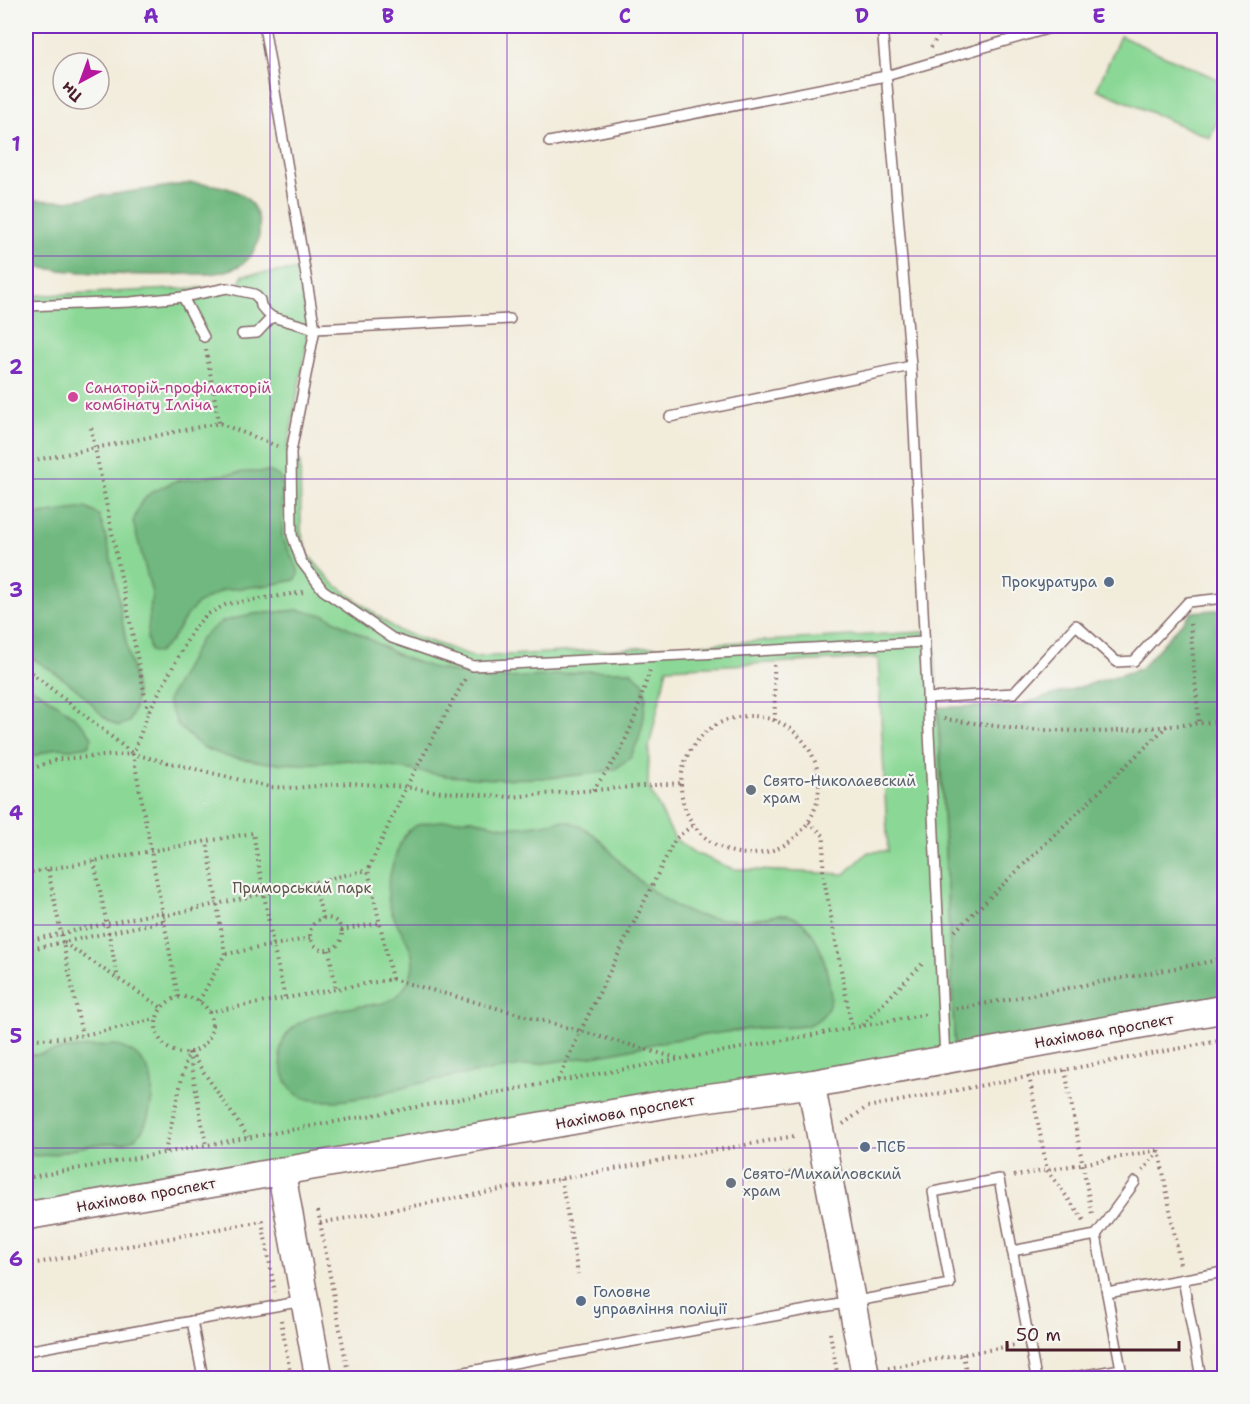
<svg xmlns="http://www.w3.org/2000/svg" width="1250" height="1404" viewBox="0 0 1250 1404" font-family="'Shantell Sans',sans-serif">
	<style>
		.green { fill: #8bd896; stroke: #6a7c60; stroke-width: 1.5; fill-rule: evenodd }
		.forest { fill: #70b87f; stroke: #5d6c55; stroke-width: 1.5 }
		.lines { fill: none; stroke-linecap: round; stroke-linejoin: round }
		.service-casing { stroke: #856769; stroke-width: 12 }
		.secondary-casing { stroke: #856769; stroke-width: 30 }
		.path { stroke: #856769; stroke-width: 4; stroke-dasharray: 1.5 4.5; stroke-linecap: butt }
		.service { stroke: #fff; stroke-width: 9 }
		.secondary { stroke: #fff; stroke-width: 27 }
		.grid { fill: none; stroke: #7b2cbf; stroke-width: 1.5; stroke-opacity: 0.55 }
		.hotel-dot { fill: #d1479c; stroke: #f6f6f2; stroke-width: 2 }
		.service-dot { fill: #5c6f8a; stroke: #f6f6f2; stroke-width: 2 }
		.worship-dot { fill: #6b7280; stroke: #f6f6f2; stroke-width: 2 }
		.labels { text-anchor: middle; stroke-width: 4.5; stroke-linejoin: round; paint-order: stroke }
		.hotel-label { font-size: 15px; fill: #b23c85; stroke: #f6f6f2; text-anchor: start }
		.service-label { font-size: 15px; fill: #4e5e75; stroke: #f6f6f2; text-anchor: start }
		.worship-label { font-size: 15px; fill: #5b616d; stroke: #f6f6f2; text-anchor: start }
		.park-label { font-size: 15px; fill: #5e564b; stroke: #f6f6f2 }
		.street-label { font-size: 15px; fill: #4a1f2b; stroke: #f6f6f2 }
		.neatline { fill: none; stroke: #7b2cbf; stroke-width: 2 }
		.grid-label { font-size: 20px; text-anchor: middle; font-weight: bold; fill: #7b2cbf }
	</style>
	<rect width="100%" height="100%" fill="#f6f6f2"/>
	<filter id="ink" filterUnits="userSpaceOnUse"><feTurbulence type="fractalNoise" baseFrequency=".0167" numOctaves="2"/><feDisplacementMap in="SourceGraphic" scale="12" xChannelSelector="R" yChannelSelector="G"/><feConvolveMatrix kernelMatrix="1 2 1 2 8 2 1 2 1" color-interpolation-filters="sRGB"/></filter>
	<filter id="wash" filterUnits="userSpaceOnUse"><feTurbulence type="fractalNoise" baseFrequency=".008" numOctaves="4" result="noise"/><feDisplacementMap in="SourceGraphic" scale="24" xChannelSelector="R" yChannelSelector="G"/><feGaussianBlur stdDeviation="1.35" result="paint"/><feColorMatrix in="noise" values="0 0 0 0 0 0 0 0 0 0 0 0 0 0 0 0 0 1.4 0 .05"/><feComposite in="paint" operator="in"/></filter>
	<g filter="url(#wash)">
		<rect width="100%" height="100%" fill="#f2ecdb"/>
		<g class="green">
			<polygon points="1120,36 1224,82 1224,104 1210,138 1097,89"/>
			<path d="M297,270L309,330L287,451L300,462L301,532L309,556L332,582L397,630L475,657L924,632L934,641L955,1051L26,1219V296L238,286L243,275ZM878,658L888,851L868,852L845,874L733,869L695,853L675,839L648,786L649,747L667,668Z"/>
		</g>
		<g class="forest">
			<path d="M901,26H990C972,29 924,41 908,32C905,31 903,28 901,26Z"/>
			<path d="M192,183C207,184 223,185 237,192C266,206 267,250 239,266C235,268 230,270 226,271C215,275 201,274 189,274C134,277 81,273 26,266V200L65,201Z"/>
			<polygon points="245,472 271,472 279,476 282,485 282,537 298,570 298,576 295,580 270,585 223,590 197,604 185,618 170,642 158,653 150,651 147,638 152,593 133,522 140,504 150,493 175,481"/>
			<path d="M86,508L99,515C113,556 118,598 126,641C129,659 135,677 136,695C136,705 133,713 129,722L119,726C100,718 95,705 80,692C62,676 46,667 26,654V516Z"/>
			<polygon points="1224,609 1224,1001 955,1051 938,707 1016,706 1140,669 1192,612"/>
			<polygon points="298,610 325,615 402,657 434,668 485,679 546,676 589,671 630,671 643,682 646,696 643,722 639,739 630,758 615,769 596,773 549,778 495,779 447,776 349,760 305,764 269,763 228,757 202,747 178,726 167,701 201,638 221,622 253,614"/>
			<path d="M26,684C45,696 83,718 92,738L88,746L71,749L56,748L26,759Z"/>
			<path d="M472,819C483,822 496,826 507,827C522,828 536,825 550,823C555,822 560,820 565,821C570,821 580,826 585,829C602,838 613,855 626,869C640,882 667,903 685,911C703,919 736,921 756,919C768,918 779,912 791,916C816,924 825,960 829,982C829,984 831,995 831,997C830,1009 822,1019 811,1024C795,1030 776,1026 760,1028C729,1031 698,1036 667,1041C646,1045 625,1051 604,1054C549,1064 494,1068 439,1079C402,1086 365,1102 326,1101C303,1101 289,1095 283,1072C265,1014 339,1009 377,1004C390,1002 400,996 406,985C428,949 391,930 388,898C387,881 392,865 398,849C402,840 406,831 415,826C427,820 457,820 472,819Z"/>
			<path d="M115,1045C123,1048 134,1051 139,1058C144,1063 149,1072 151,1078C155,1094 149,1128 135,1138C123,1146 111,1142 98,1144C72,1147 54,1159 26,1155V1054L34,1055L65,1049Z"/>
		</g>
	</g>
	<g filter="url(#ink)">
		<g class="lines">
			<g class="service-casing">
				<g id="service">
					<polyline points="264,26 315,329 291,452 292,535 301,561 323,590 392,638 473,666 924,642"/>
					<polyline points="882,26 911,366 945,1058"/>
					<polyline points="549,142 886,76 1057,26"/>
					<polyline points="183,297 204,337"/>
					<polyline points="26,306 130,302 183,297 227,288 254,294 260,300 261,306 266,312 272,317 315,329 510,319"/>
					<polyline points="242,334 257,333 272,317"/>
					<polyline points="670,417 911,366"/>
					<polyline points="927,698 1014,693 1076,625 1117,662 1134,661 1188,602 1224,598"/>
					<polyline points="1012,1251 1096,1235 1135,1182"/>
					<polyline points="1183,1279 1201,1378"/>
					<polyline points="1107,1293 1224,1272"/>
					<polyline points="192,1321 203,1378"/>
					<polyline points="26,1351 303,1301"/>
					<polyline points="432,1378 950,1284 933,1192 999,1179 1036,1378"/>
					<polyline points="1068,1378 1121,1369 1096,1235"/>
				</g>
			</g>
			<g class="secondary-casing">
				<g id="secondary">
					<polyline points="811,1084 866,1378"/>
					<polyline points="281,1171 319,1378"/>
					<polyline points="26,1216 690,1100 811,1084 1224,1009"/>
				</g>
			</g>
			<g class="path">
				<polyline points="931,47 945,26"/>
				<polyline points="206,350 219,423"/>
				<polyline points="91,428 148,711"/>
				<polyline points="26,462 219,423 277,446"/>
				<polyline points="1190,624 1199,723"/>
				<polyline points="774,665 775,721"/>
				<polyline points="26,670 33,674 133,754"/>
				<circle cx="750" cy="785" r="69"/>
				<polyline points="944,719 1017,729 1105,732 1224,721"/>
				<polyline points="26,771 58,759 133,754 270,787 295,788 349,783 406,787 430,791 510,797 680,783"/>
				<polyline points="593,790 619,754 634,720 650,670"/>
				<polyline points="809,822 824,836 823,874 852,1028"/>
				<polyline points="94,861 118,979"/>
				<polyline points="48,870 82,1035"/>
				<polyline points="26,873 253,833 273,945 285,998"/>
				<polyline points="314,882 323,919"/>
				<polyline points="163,916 368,870"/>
				<circle cx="326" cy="934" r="16"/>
				<polyline points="341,930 380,923"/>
				<polyline points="955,931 1167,726"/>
				<polyline points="26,941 162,912"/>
				<polyline points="64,943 162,1008"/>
				<polyline points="26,950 164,921"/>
				<polyline points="329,950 336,989"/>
				<polyline points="226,954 311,938"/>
				<polyline points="392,979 368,870 406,787 465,679"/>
				<polyline points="178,997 133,754 149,711 194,628 206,615 227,604 305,592"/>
				<circle cx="184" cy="1025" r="28"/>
				<polyline points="199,1001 225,954 207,841"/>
				<polyline points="956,1009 1224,959"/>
				<polyline points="209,1012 392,979 677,1058"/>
				<polyline points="862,1025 924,962"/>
				<path d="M26,1038C69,1042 114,1028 156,1019"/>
				<polyline points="190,1052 248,1137"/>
				<polyline points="189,1053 206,1145"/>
				<polyline points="1065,1070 1092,1214"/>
				<polyline points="1029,1076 1047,1170 1086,1223"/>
				<polyline points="558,1080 581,1030 675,839 693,825"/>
				<polyline points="843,1124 867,1107 1224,1040"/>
				<polyline points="1159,1150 1180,1264"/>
				<polyline points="165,1152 188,1052"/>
				<polyline points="1143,1171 1158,1151"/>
				<polyline points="1014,1176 1159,1150"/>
				<polyline points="26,1178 928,1014"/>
				<polyline points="561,1179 578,1274"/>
				<polyline points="748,1180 800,1171"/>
				<polyline points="318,1211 349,1378"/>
				<polyline points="320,1223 794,1136 794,1140"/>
				<polyline points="26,1265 262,1221 275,1292"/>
				<polyline points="281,1320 291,1378"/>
				<polyline points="830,1333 838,1378"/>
				<polyline points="963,1354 967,1378"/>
				<polyline points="888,1368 1016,1345"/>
			</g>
			<use href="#service" class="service"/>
			<use href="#secondary" class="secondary"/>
		</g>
	</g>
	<path class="grid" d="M270,26V1378M507,26V1378M743,26V1378M980,26V1378M26,256H1224M26,479H1224M26,702H1224M26,925H1224M26,1148H1224"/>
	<circle class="hotel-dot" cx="73" cy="397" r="6"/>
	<g class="service-dot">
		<circle cx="1109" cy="582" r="6"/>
		<circle cx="865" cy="1147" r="6"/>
		<circle cx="581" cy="1301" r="6"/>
	</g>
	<g class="worship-dot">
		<circle cx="751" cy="790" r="6"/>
		<circle cx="731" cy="1183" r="6"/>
	</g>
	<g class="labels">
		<g class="hotel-label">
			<text x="85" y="393">Санаторій-профілакторій<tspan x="85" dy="17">комбінату Ілліча</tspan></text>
		</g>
		<g class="service-label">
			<text x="1097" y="587" text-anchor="end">Прокуратура</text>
			<text x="877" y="1152">ПСБ</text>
			<text x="593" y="1297">Головне<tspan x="593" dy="17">управління поліції</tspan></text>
		</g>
		<g class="worship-label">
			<text x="763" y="786">Свято-Николаевский<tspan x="763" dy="17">храм</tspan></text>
			<text x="743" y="1179">Свято-Михайловский<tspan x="743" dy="17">храм</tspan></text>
		</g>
		<g class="park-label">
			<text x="302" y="893">Приморський парк</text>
		</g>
		<g class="street-label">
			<text transform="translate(1104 1031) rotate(-10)" y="5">Нахімова проспект</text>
			<text transform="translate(625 1112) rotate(-10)" y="5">Нахімова проспект</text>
			<text transform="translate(146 1195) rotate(-10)" y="5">Нахімова проспект</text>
		</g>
	</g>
	<rect width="1250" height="1404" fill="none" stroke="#f6f6f2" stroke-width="66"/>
	<g transform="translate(81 81) rotate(221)"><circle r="28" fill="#f6f6f2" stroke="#b1a0a2" stroke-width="1.5"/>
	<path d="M0-4.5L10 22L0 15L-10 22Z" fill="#b5179e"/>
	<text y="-9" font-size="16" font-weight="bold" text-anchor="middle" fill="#4a1f2b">Пн</text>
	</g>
	<path d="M1007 1341v9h172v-9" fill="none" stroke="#4a1f2b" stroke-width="3"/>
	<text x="1016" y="1341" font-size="18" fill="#4a1f2b" stroke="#f6f6f2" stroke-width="4.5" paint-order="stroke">50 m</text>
	<rect x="33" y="33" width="1184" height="1338" class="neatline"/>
	<g class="grid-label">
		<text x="151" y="23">A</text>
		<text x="388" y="23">B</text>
		<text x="625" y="23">C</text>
		<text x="862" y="23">D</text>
		<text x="1099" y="23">E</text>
		<text x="16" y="151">1</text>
		<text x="16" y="374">2</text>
		<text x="16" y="597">3</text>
		<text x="16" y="820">4</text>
		<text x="16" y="1043">5</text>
		<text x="16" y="1266">6</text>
	</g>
</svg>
